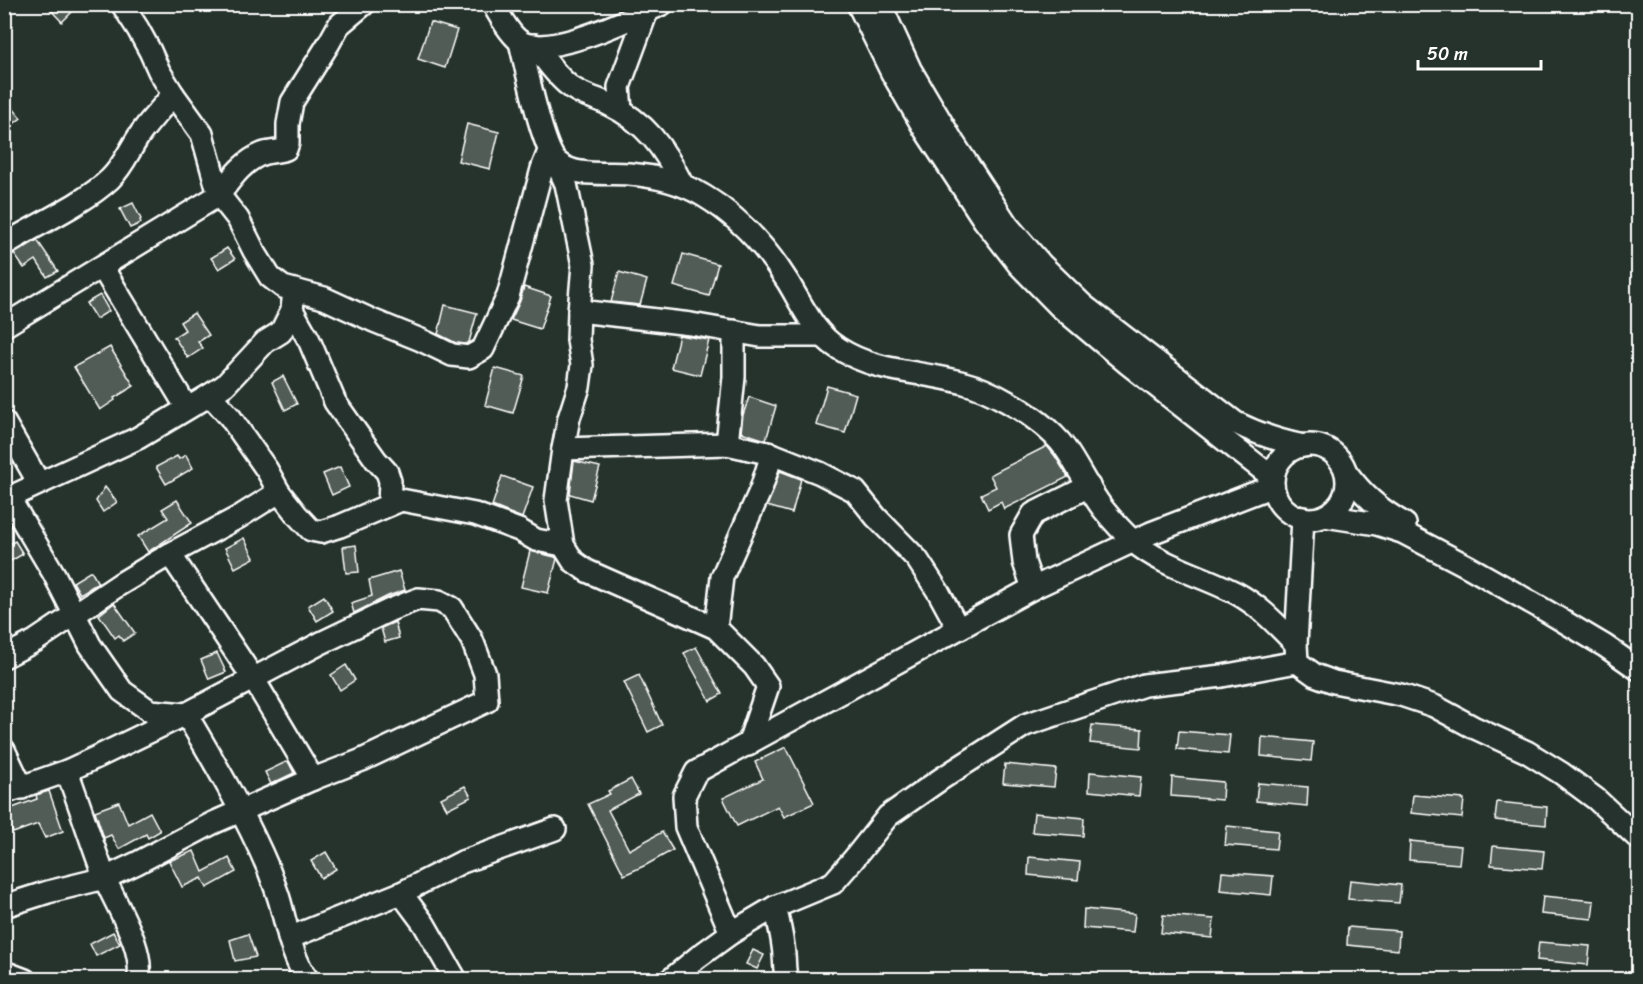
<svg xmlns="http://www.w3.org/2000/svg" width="1643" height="984" viewBox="0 0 1643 984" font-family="Sriracha,sans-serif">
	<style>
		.building { fill: #515c57; stroke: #fff; stroke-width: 1.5 }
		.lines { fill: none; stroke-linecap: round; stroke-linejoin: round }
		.minor-casing { stroke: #fff; stroke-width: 26 }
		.minor { stroke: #26332d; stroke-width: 21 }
	</style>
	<rect width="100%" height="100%" fill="#26332d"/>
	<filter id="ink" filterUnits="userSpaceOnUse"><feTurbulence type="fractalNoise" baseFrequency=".0167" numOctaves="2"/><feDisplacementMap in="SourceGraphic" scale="12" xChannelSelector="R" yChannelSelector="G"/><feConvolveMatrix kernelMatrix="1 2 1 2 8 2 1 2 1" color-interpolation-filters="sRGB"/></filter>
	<g filter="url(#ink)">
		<g class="building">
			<polygon points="45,4 80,4 62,22"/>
			<polygon points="430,22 457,30 445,68 418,59"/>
			<polygon points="4,97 21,118 4,131"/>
			<polygon points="467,124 499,132 490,169 458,161"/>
			<polygon points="133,203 141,219 140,220 141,223 130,228 120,209"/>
			<polygon points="37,240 58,271 47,277 36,260 24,268 14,254"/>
			<polygon points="227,248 235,259 219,269 211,258"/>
			<polygon points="683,254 718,264 709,296 674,286"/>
			<polygon points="619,272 647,280 640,305 611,302"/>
			<polygon points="524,287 551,296 540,329 511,320 520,301"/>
			<polygon points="100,295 109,311 96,319 86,303"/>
			<polygon points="445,305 477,313 469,342 466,344 456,343 438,334"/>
			<polygon points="194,313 209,335 198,342 203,348 188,358 174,337 185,330 180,322"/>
			<polygon points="679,335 709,340 700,375 671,368"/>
			<polygon points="110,347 134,386 114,398 115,400 100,410 74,367"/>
			<polygon points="495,368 524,376 513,413 485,405"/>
			<polygon points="283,376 297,404 285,410 272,382"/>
			<polygon points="827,386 856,394 845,433 816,425"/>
			<polygon points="749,397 776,406 766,440 741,432 743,415"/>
			<polygon points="1047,446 1055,456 1068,477 1004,509 1001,502 988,509 981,494 996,487 990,475"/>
			<polygon points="186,455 193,468 166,484 156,467 177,456 179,459"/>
			<polygon points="574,461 600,467 591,500 570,494"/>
			<polygon points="340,467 349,487 332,495 323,474"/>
			<polygon points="780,471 801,479 792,513 767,506"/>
			<polygon points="502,476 533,487 522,518 492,506"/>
			<polygon points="105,487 117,502 103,512 96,501"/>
			<polygon points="177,500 192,523 148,552 138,536 168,518 162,509"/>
			<polygon points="244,538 254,558 235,568 225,548"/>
			<polygon points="15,541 23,554 4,565 4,547"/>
			<polygon points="356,545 359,572 346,573 343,547"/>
			<polygon points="530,551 555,557 557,559 548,593 521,587"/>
			<polygon points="91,571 98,583 80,594 73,582"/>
			<polygon points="399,571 405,590 388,596 354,613 351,603 372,596 369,580"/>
			<polygon points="324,596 333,611 317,621 308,606"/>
			<polygon points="114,603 135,633 123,641 119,635 115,638 99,615"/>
			<polygon points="395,622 399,638 385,642 381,628"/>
			<polygon points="696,647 722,694 710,701 684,653"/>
			<polygon points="217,653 226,672 209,679 201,660"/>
			<polygon points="346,665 355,680 340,690 331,675"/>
			<polygon points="639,675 662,725 648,732 624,682"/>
			<polygon points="1092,725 1142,729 1141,748 1090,743"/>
			<polygon points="1179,731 1230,735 1228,754 1177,749"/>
			<polygon points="1262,737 1313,742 1311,761 1261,756"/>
			<polygon points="786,747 814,803 784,817 778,806 737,826 723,798 763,779 755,762"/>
			<polygon points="288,761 294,773 271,784 265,772"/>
			<polygon points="1005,764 1056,769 1054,787 1003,783"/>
			<polygon points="1090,772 1141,777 1139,796 1089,791"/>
			<polygon points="1172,777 1223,782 1222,800 1171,796"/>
			<polygon points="631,779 639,794 608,810 629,850 662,832 673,850 646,865 624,875 588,804 610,794 608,791"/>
			<polygon points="1258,783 1308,787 1307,806 1256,801"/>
			<polygon points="465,786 471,797 447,809 441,798"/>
			<polygon points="49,791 63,831 45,838 38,824 13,833 4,811 37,799 36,795"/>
			<polygon points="1413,795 1464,799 1462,818 1411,813"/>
			<polygon points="119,802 128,824 150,812 160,831 148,838 146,834 119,849 111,835 104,838 95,811"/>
			<polygon points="1497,802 1547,807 1546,825 1495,820"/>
			<polygon points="1034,813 1084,818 1083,836 1032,832"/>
			<polygon points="1227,826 1278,831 1276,849 1225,845"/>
			<polygon points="1410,841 1461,846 1459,864 1409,860"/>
			<polygon points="1493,846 1544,851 1542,869 1491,865"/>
			<polygon points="194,851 203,872 229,858 236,872 207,888 202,878 182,887 169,861"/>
			<polygon points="326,852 336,869 321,878 311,861"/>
			<polygon points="1029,857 1080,862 1078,880 1028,875"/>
			<polygon points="1222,872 1273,876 1271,895 1220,890"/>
			<polygon points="1350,880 1401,885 1399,903 1348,899"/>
			<polygon points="1543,896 1594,901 1592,919 1541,914"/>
			<polygon points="1084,909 1135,914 1133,932 1083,928"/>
			<polygon points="1163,915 1214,919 1212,938 1161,933"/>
			<polygon points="1348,927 1399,931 1398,950 1347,945"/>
			<polygon points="113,932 120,944 96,956 90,944"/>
			<polygon points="248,934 256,957 235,961 230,940"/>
			<polygon points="1539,942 1590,946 1588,965 1537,960"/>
			<polygon points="753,950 764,955 757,969 746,964"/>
		</g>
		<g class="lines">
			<g class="minor-casing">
				<g id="minor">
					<polyline points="122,4 138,29 150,51 159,71 173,94 202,134 219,195 238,219 254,251 270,277 283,287 324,298 374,321 421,340 452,355 469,357 483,349 508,296 542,169 549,151"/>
					<path d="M493,4C499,15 511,36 521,42C551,58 632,18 662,4"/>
					<polyline points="858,4 892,73 925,130 984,220 1019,265 1059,306 1127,363 1273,478"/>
					<path d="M880,4L910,69L953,142L1008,226L1041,264L1083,305L1236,423C1258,434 1279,441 1304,446"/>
					<path d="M520,42C526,66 542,148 557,162C576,178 606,172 629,174C655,176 681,182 704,196C739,217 766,247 788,282C802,305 814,333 838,348C876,373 922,371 964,383C980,387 994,394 1008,402C1027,412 1052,430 1065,448C1079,468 1089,491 1104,510C1113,521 1123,532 1133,541C1161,566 1204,576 1236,593C1260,606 1277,625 1296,644"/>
					<path d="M534,45C544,58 554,73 567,84C579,95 594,97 608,104C646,122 664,148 682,184"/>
					<polyline points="621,110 619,87 647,11 648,5"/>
					<polyline points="555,160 566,184 583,265 579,311 578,340 582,365 579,387 569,418 563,449 556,500 563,545 573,561 587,571 716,628 754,666 768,686 748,745"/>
					<path d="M4,245C37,224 82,205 110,179C125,165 131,145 144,129C153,117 164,106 173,94"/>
					<polyline points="102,267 187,408"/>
					<polyline points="292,310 309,340 335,402 376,460 387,472 390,481 389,505"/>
					<polyline points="579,311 691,324 760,336 822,336"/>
					<path d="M4,326L219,195C231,179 242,162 262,154C270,151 278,152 286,149L288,143V124L292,102L329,43L339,25L364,4"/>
					<polyline points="210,395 225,385 265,342 281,332 292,310 293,300"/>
					<polyline points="4,422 39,483"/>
					<polyline points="727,444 734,377 734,331"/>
					<circle cx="1310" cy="482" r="37"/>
					<polyline points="563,449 727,444 772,454 820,473 855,491 876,517 917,559 939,593 958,628"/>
					<path d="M1346,472C1364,496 1379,509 1405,524"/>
					<path d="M9,498L54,574L90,645L122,691L150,711L186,714C215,763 246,816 268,868C272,879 277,891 280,902C287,927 292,959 308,980"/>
					<polyline points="4,500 138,438 210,395 230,417 267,470 279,492 297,515 311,530 321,532 340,526 401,500 475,514 519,530 536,540 563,545"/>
					<polyline points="1325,516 1377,524 1402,532 1469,567 1548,612 1605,646 1638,669"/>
					<polyline points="1303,518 1296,644 1297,662 1315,675 1334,682 1401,695 1434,706 1473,727 1527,752 1561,773 1596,799 1638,838"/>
					<polyline points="170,554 253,678 313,779"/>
					<polyline points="1033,588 1024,562 1021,535 1033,514 1089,486"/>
					<polyline points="716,628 722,577 761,489 772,454"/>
					<polyline points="4,657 35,641 120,584 170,554 239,517 279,492"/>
					<polyline points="4,750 22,788"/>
					<path d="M67,771C80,806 91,841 104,876C115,905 146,949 138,980"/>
					<polyline points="4,793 67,771 97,757 186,714 321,643 390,610 418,599 439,601 452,608 472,640 485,674 487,701 362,760 313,779 213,823 137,863 105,878 48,892 4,906"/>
					<polyline points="401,893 424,924 456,980"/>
					<path d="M775,907C779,923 783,939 784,955C785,964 784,971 787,980"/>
					<polyline points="731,933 686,827 684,796 696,772 1033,588 1151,533 1273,486"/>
					<polyline points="289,938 401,893 462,862 555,829"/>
					<polyline points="4,972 25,980"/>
					<polyline points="670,980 698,957 731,933 775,907 833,883 853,860 888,816 941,779 1025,725 1144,685 1222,676 1297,662"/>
				</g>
			</g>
			<use href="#minor" class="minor"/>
		</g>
	</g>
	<rect width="1643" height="984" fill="none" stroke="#26332d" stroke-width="24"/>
	<rect x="12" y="12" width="1619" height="960" fill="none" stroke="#fff" stroke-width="2" filter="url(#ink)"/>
	<path d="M1418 60v9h123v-9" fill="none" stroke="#ffffff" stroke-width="3"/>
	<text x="1427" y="60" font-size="18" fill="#ffffff" stroke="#26332d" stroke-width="4.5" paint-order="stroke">50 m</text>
</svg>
